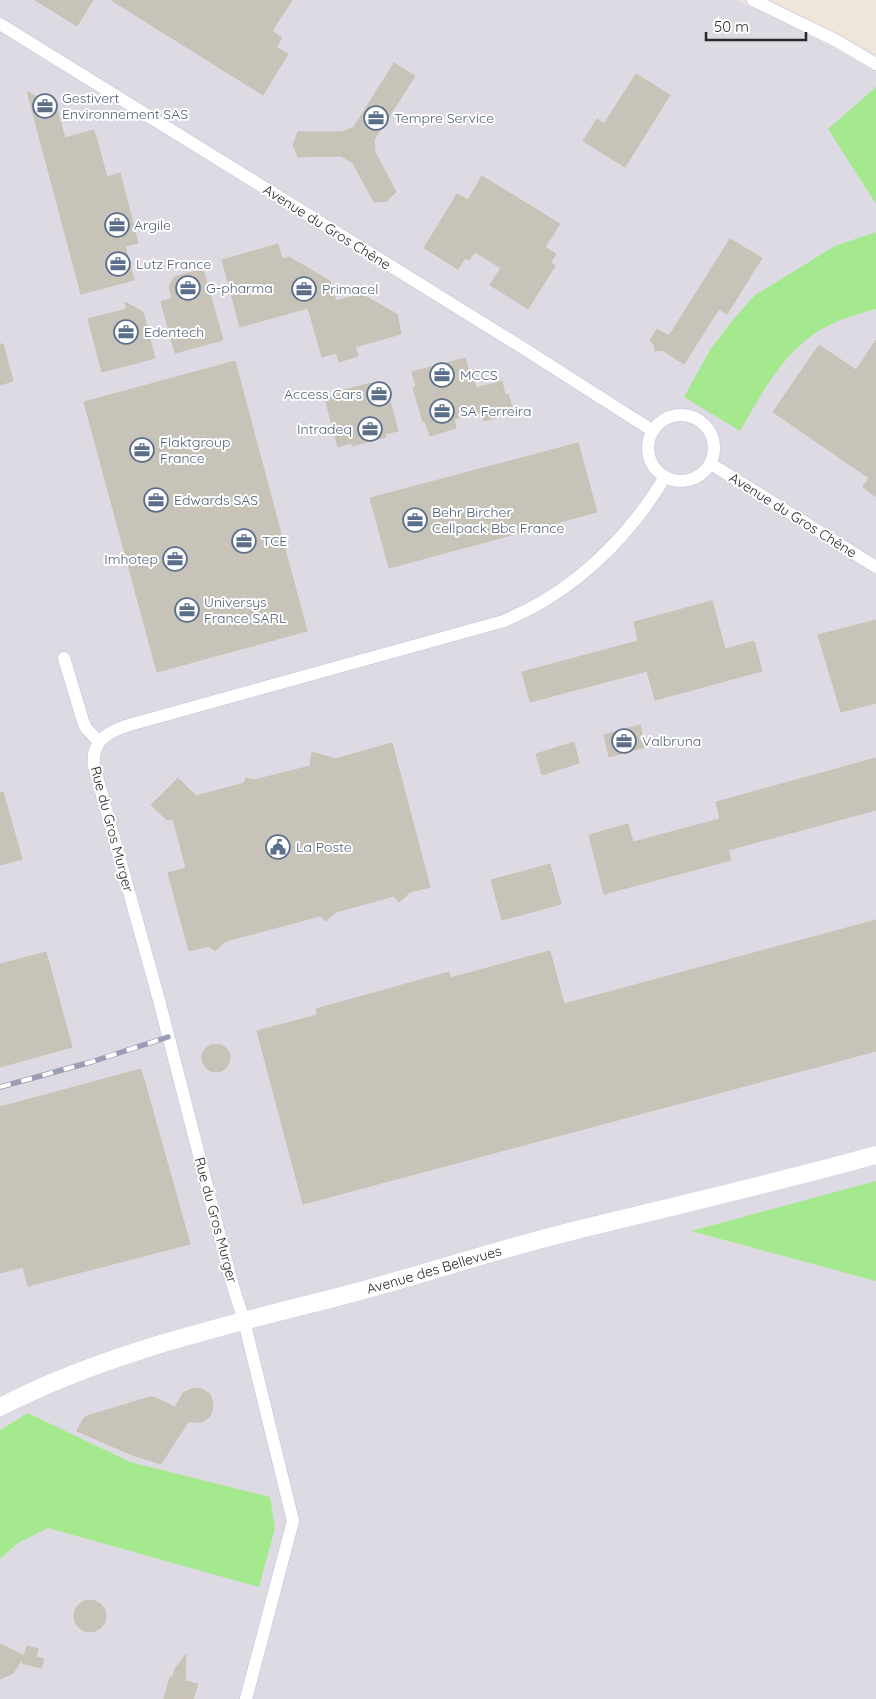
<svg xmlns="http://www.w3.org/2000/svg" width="876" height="1699" viewBox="0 0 876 1699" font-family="Quicksand,sans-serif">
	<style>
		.industrial { fill: #dedae4 }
		.green { fill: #a5e98f }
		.building { fill: #c8c3b9; stroke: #c8c2b2 }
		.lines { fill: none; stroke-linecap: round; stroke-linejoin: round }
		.street-casing { stroke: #ced0e4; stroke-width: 14 }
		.secondary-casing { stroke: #ced0e4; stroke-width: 19 }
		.street { stroke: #fff; stroke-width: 12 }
		.secondary { stroke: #fff; stroke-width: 18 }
		.rail-casing { stroke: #9b9cb5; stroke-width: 5.5 }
		.rail { stroke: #fff; stroke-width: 4; stroke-dasharray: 11; stroke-linecap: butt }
		.labels { text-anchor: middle; stroke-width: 4; stroke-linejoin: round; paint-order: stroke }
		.service-label { font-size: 14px; fill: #4e5e75; stroke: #fff; text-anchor: start }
		.street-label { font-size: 14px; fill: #292929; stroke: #fff }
	</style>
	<rect width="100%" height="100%" fill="#ede6d9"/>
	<polygon class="industrial" points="0,0 737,0 828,45 876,72 876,1699 0,1699"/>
	<g class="green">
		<polygon points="876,87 876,204 828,129"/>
		<path d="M876,232V309C861,313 846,317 832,324C788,343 763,391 740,431L684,397L710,350L732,321L755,295L835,246Z"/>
		<polygon points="876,1181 876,1281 691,1231"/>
		<polygon points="28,1413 130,1462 270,1497 275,1528 259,1587 48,1528 18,1543 0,1559 0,1430"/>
	</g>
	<g class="building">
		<polygon points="35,0 93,0 77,26"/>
		<polygon points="111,0 292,0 272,31 282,38 276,47 288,54 263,95"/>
		<polygon points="394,63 415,76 374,140 375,152 396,192 387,201 374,202 353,163 341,156 298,157 293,145 298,132 342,132 354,127"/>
		<polygon points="636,74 670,95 625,167 583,141 597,119 604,124"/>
		<polygon points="27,91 57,110 65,138 94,130 107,177 120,173 138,243 125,246 134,280 81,294"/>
		<polygon points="482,176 560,224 545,247 556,254 551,262 555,266 528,309 490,285 501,268 475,252 469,260 465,258 458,269 424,248 457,194 468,200"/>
		<polygon points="730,239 762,258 727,314 719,309 684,364 662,350 655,351 654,344 650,341 657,329 669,336"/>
		<polygon points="278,244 282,259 289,257 330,281 336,301 361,294 397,314 401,334 355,347 358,356 339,362 336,353 322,357 308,308 240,327 222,260"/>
		<polygon points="203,269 223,340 175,353 161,302 172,298 169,287 174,277"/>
		<polygon points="125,302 143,312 155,358 102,372 88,319 127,309"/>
		<polygon points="876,340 876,497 863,487 869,478 773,412 819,345 856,370"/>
		<polygon points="0,344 3,344 13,381 0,385"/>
		<polygon points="465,358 469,371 471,370 476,388 502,381 505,395 508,394 514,413 484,421 481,412 454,419 456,428 430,436 425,421 423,422 413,388 416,387 412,372"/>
		<polygon points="235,361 307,631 157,672 84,402"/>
		<polygon points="385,382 398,431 385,434 386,437 352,446 351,443 338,447 325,399 338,395 337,392 371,383 372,386"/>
		<polygon points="578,443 597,512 389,568 370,498"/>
		<polygon points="712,601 725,649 754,641 762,671 655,700 647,671 530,702 522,672 638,641 634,622"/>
		<polygon points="876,620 876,703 841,712 818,635"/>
		<polygon points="640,725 645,747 609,757 604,735"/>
		<polygon points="574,742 579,763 542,775 536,754"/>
		<polygon points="392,743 430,887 410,892 399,902 394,896 336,912 326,921 320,916 226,941 215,951 209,946 189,951 168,873 186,868 173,819 167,820 151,805 178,778 196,796 244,783 246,778 254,780 310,766 312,752 335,759"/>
		<polygon points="876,758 876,810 728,850 731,860 604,894 589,835 628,824 633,842 720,819 716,802"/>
		<polygon points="3,792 22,859 0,865 0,793"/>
		<polygon points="550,864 561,904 502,920 491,880"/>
		<polygon points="876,920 876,1051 303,1204 257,1031 317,1015 316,1009 449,972 450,978 550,951 564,1004"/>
		<polygon points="46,952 72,1047 0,1067 0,964"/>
		<circle cx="216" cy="1058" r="14"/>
		<polygon points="141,1069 190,1244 28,1286 23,1267 0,1273 0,1107"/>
		<polygon points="194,1388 202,1389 210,1394 213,1403 212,1412 209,1417 202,1422 188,1422 161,1464 132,1455 77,1431 83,1419 87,1416 150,1397 156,1398 175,1407 183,1393"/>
		<circle cx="90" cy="1616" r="16"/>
		<polygon points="0,1644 7,1647 24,1656 27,1646 38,1649 36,1657 44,1659 41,1668 22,1663 24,1657 13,1673 0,1679"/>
		<polygon points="186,1654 185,1681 198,1684 193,1699 164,1699 170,1677 173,1677 175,1669"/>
	</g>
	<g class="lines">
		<g class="street-casing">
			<g id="street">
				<polyline points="753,0 837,41 876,64"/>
				<polyline points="0,24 523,348 653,431"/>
				<circle cx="681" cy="448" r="33"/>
				<polyline points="711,464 876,567"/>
				<polyline points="64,658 83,721 86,728 99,742"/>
				<path d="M246,1699L293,1521L244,1321L232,1283L159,1000L94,766C91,740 108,732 129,725L504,621C517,615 530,609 542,602C593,572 635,527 665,477"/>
			</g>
		</g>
		<g class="secondary-casing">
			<g id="secondary">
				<path id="s1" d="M0,1407C110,1350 234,1324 353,1293C427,1273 499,1249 573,1231C674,1206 776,1183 876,1155"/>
			</g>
		</g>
		<use href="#street" class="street"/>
		<use href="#secondary" class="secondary"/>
		<g class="rail-casing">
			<polyline id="rail" points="0,1087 91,1062 168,1037"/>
		</g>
		<use href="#rail" class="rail"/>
	</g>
	<defs>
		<g id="office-ring" transform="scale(1.25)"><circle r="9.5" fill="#fff" stroke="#5c6f8a" stroke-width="1.5"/><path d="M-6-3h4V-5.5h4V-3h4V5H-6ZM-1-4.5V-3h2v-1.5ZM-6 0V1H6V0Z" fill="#5c6f8a"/></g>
		<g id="civic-ring" transform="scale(1.25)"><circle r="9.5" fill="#fff" stroke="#5c6f8a" stroke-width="1.5"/><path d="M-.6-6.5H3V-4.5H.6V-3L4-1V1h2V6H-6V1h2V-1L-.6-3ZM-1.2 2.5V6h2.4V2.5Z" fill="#5c6f8a"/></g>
	</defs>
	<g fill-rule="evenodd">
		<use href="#office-ring" x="45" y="106"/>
		<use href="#office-ring" x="376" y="118"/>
		<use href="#office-ring" x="117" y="225"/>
		<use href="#office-ring" x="118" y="264"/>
		<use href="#office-ring" x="188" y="288"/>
		<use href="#office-ring" x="304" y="289"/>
		<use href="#office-ring" x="126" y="332"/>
		<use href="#office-ring" x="442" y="375"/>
		<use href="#office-ring" x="379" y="394"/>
		<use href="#office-ring" x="442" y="411"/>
		<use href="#office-ring" x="370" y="429"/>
		<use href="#office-ring" x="142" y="450"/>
		<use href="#office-ring" x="156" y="500"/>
		<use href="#office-ring" x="415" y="520"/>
		<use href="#office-ring" x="244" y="541"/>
		<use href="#office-ring" x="175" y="559"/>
		<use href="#office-ring" x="187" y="610"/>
		<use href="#office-ring" x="624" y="741"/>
		<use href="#civic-ring" x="278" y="847"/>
	</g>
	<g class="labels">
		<g class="service-label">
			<text x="62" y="103">Gestivert<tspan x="62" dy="16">Environnement SAS</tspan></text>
			<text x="394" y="123">Tempre Service</text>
			<text x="134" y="230">Argile</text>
			<text x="136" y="269">Lutz France</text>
			<text x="206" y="293">G-pharma</text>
			<text x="322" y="294">Primacel</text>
			<text x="144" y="337">Edentech</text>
			<text x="460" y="380">MCCS</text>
			<text x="362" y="399" text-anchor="end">Access Cars</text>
			<text x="460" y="416">SA Ferreira</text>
			<text x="352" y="434" text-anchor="end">Intradeq</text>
			<text x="160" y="447">Flaktgroup<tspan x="160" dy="16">France</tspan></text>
			<text x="174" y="505">Edwards SAS</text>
			<text x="432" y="517">Behr Bircher<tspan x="432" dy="16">Cellpack Bbc France</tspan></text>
			<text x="262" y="546">TCE</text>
			<text x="158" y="564" text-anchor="end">Imhotep</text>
			<text x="204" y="607">Universys<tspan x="204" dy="16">France SARL</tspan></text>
			<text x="642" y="746">Valbruna</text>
			<text x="296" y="852">La Poste</text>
		</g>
		<g class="street-label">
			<text transform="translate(327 227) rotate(32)" y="5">Avenue du Gros Chêne</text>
			<text transform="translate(793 515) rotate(32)" y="5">Avenue du Gros Chêne</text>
			<text transform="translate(112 829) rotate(75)" y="5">Rue du Gros Murger</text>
			<text transform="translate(216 1220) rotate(75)" y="5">Rue du Gros Murger</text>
			<text dy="5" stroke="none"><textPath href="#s1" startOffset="456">Avenue des Bellevues</textPath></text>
		</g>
	</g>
	<path d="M706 32v8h100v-8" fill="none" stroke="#292929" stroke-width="2.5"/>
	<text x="714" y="32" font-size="15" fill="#292929" stroke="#ffffff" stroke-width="4" paint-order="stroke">50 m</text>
</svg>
